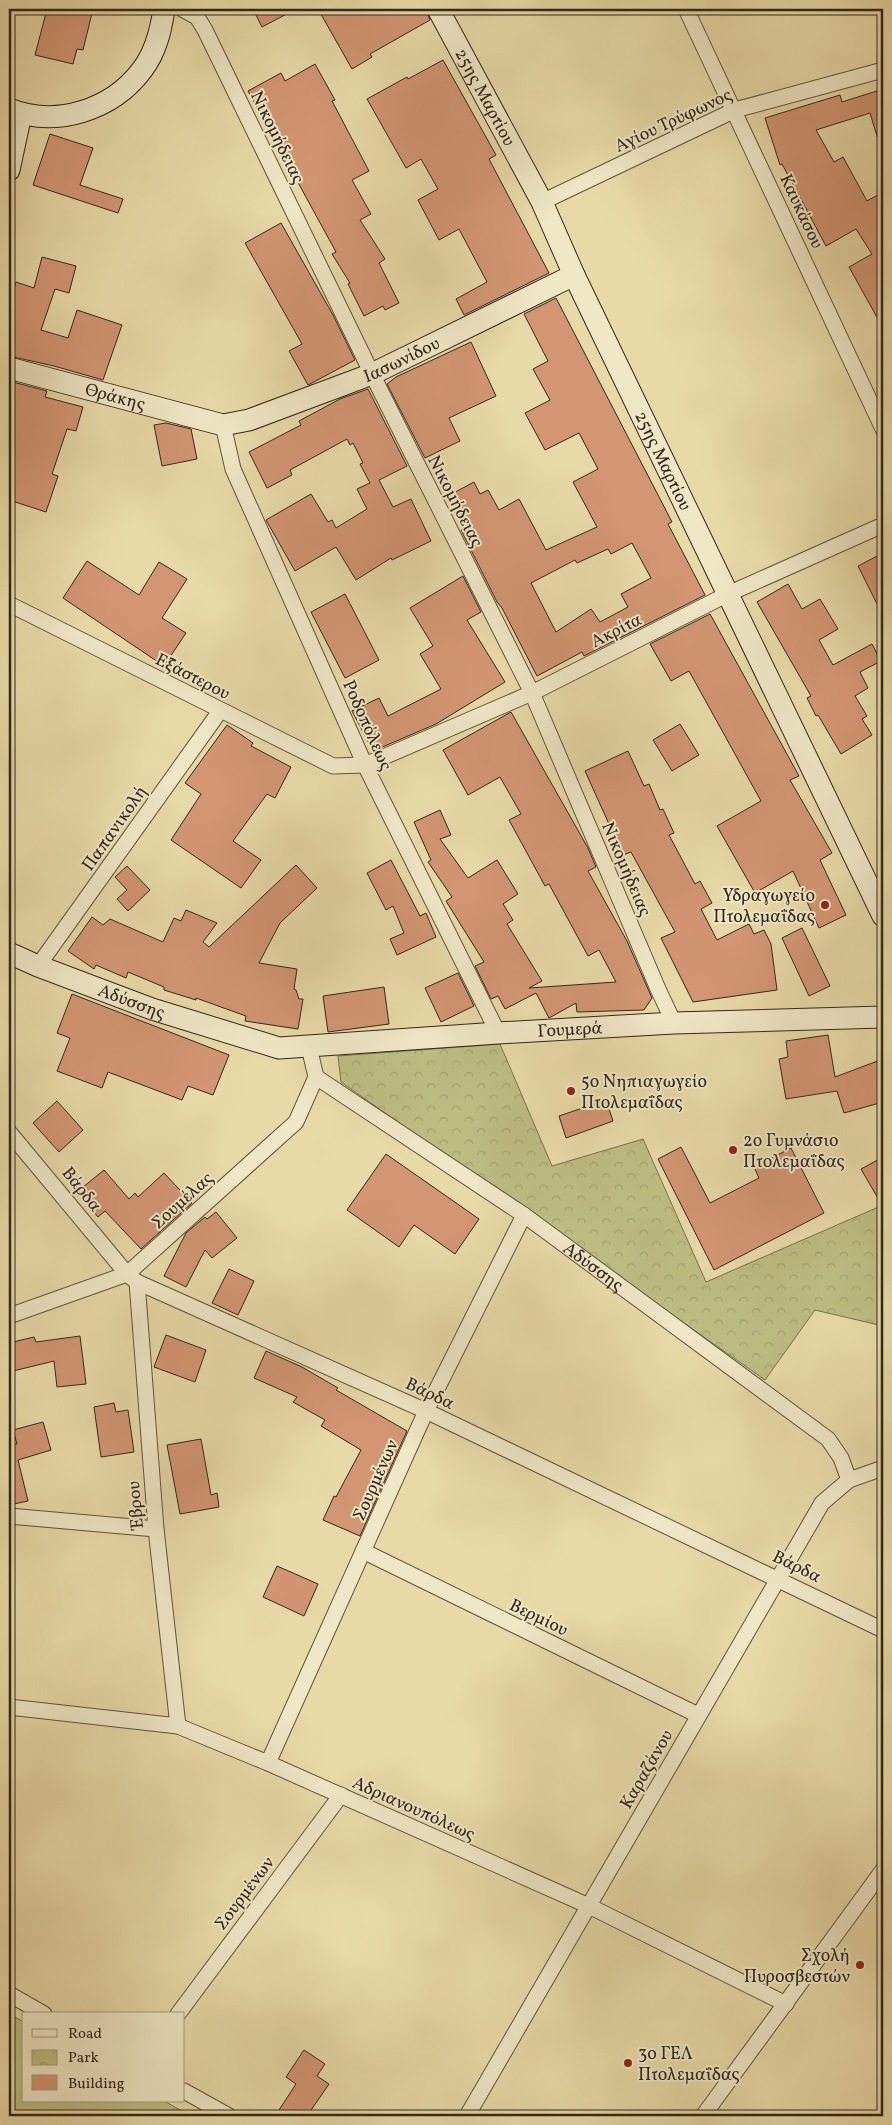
<svg xmlns="http://www.w3.org/2000/svg" width="892" height="2125" viewBox="0 0 892 2125" font-family="Vollkorn,serif">
	<style>
		.grass { fill: #bdbd82; stroke: #78724f }
		.park { fill: url(#park-crowns); stroke: #78724f }
		.building { fill: #d29672; stroke: #32271c; fill-rule: evenodd }
		.lines { fill: none; stroke-linecap: round; stroke-linejoin: round }
		.street-casing { stroke: #60543f; stroke-width: 17 }
		.secondary-casing { stroke: #32271c; stroke-width: 23 }
		.street { stroke: #f0e7c6; stroke-width: 15 }
		.secondary { stroke: #f0e7c6; stroke-width: 21 }
		.poi-dot { fill: #8f2418; stroke: #f0e7c6; stroke-width: 2 }
		.labels { text-anchor: middle; stroke-width: 4; stroke-linejoin: round; paint-order: stroke }
		.street-label { font-size: 18px; fill: #32271c; stroke: #f0e7c6 }
		.poi-label { font-size: 18px; fill: #32271c; stroke: #f0e7c6; text-anchor: start }
	</style>
	<defs>
		<pattern id="park-crowns" width="20" height="18" patternUnits="userSpaceOnUse" patternTransform="scale(1.25)"><rect width="20" height="18" fill="#bdbd82"/><path d="M2 6a3 3 0 1 1 6 0M12 15a3 3 0 1 1 6 0" fill="none" stroke="#a3a270"/></pattern>
	</defs>
	<rect width="100%" height="100%" fill="#e8daa7"/>
	<filter id="stains"><feTurbulence type="fractalNoise" baseFrequency=".004" numOctaves="4"/><feColorMatrix values="0 0 0 0 .2 0 0 0 0 .09 0 0 0 0 .02 0 0 0 .5 -.17"/></filter>
	<radialGradient id="worn" r=".72"><stop offset=".6" stop-color="#630" stop-opacity="0"/><stop offset="1" stop-color="#630" stop-opacity=".3"/></radialGradient>
	<polygon class="grass" points="9,2014 24,2022 24,2101 164,2101 191,2116 9,2116"/>
	<polygon class="park" points="500,1044 552,1166 643,1139 706,1282 883,1205 883,1326 815,1310 765,1380 341,1082 338,1056"/>
	<g class="building">
		<polygon points="47,9 93,9 83,50 77,49 73,64 35,55"/>
		<polygon points="253,9 296,9 262,27"/>
		<polygon points="318,9 426,9 430,20 370,54 372,57 352,69"/>
		<polygon points="443,60 496,155 489,159 549,273 464,315 456,299 487,282 459,229 439,240 418,200 438,189 421,159 406,168 367,99 407,77 408,79"/>
		<polygon points="315,64 335,100 332,101 369,171 352,180 371,214 360,220 385,259 379,263 399,303 385,310 383,306 364,316 348,284 350,283 332,254 336,252 248,91 281,73 285,81"/>
		<polygon points="883,89 883,145 880,146 870,113 816,130 834,162 843,157 867,201 883,192 883,328 849,267 872,254 856,229 826,246 782,164 780,165 765,118 840,95 842,102"/>
		<polygon points="50,134 93,148 80,185 123,199 118,213 33,185"/>
		<polygon points="281,223 333,315 355,360 308,385 289,351 302,344 245,243"/>
		<polygon points="42,257 76,266 69,293 55,289 41,330 68,338 77,310 122,325 103,380 54,366 9,356 9,304 16,282 34,288"/>
		<path d="M556,298L672,522L668,524L705,595L584,656L582,652L537,676L502,608L497,602L461,530L464,529L446,497L474,482L480,494L488,490L499,510L519,499L546,550L597,527L573,482L598,469L579,433L545,450L525,413L550,400L533,369L548,361L524,314ZM632,543L651,578L621,594L628,607L600,622L591,609L556,632L531,583L575,560L577,563L608,549L611,554Z"/>
		<polygon points="471,342 496,396 449,418 460,441 425,458 387,384 396,377"/>
		<polygon points="9,381 47,391 45,397 83,407 76,431 67,429 52,474 58,476 46,512 9,500"/>
		<polygon points="368,389 407,466 379,480 393,507 411,499 431,541 392,560 391,558 356,580 336,547 295,571 266,520 311,494 328,522 332,520 336,528 367,509 357,489 370,483 360,464 363,463 353,443 350,445 347,439 290,470 292,475 267,488 249,452 301,425 299,421 340,399"/>
		<polygon points="166,423 191,429 197,459 162,466 154,425"/>
		<polygon points="883,553 883,616 858,566"/>
		<polygon points="87,561 139,595 159,562 187,579 162,618 186,633 164,666 63,598"/>
		<polygon points="463,576 481,612 467,620 505,682 436,724 373,751 352,711 379,698 388,716 441,689 420,654 433,646 410,608"/>
		<polygon points="788,584 802,609 820,599 838,629 819,640 833,665 872,644 881,661 860,672 868,688 855,696 867,716 862,719 872,735 841,754 818,715 816,716 807,698 811,696 757,602"/>
		<polygon points="345,594 379,660 345,678 311,612"/>
		<polygon points="710,614 799,776 790,780 832,853 820,860 846,915 819,928 793,871 755,893 717,826 761,801 689,671 671,681 650,644"/>
		<polygon points="511,712 588,848 596,867 588,871 627,941 652,998 644,1010 577,1012 576,1003 549,1018 536,993 505,1009 498,996 491,999 475,966 484,962 446,901 452,897 428,862 431,860 414,822 440,810 451,835 440,839 468,878 497,860 518,894 503,904 513,920 507,924 542,981 529,988 616,982 599,950 588,956 549,884 545,886 509,820 521,814 500,777 468,795 443,750"/>
		<polygon points="680,724 699,755 672,771 653,740"/>
		<polygon points="227,725 253,743 251,746 291,767 275,798 267,794 233,841 261,860 241,888 171,840 201,794 185,783"/>
		<polygon points="628,751 644,786 649,784 660,810 663,809 674,833 669,835 695,884 700,881 712,903 701,909 717,940 749,924 754,934 764,930 771,944 777,990 693,1002 661,938 675,932 631,852 623,855 585,771"/>
		<polygon points="391,860 420,916 426,913 436,937 397,955 390,939 404,933 393,906 386,910 367,873"/>
		<polygon points="296,865 317,888 280,923 259,963 297,969 294,989 296,990 299,999 303,999 298,1029 245,1021 246,1016 196,998 196,1000 164,990 164,987 128,972 126,978 96,965 94,969 68,951 92,917 103,925 110,919 163,942 174,918 181,921 186,910 217,923 203,942 209,947"/>
		<polygon points="127,866 150,890 128,911 117,899 127,890 115,877"/>
		<polygon points="802,928 830,986 809,996 782,938"/>
		<polygon points="458,973 474,1006 441,1022 425,988"/>
		<polygon points="384,987 389,1024 328,1032 323,996"/>
		<polygon points="72,994 229,1055 213,1095 188,1086 182,1100 108,1072 102,1088 57,1071 70,1038 57,1033"/>
		<polygon points="828,1035 835,1077 883,1059 883,1102 844,1113 837,1091 786,1099 779,1059 788,1057 786,1041"/>
		<polygon points="606,1100 613,1121 566,1138 559,1116"/>
		<polygon points="57,1101 83,1130 59,1152 33,1123"/>
		<polygon points="681,1147 710,1203 759,1178 754,1167 791,1148 824,1213 714,1270 658,1159"/>
		<polygon points="386,1154 479,1219 455,1254 414,1225 399,1247 347,1210"/>
		<polygon points="883,1157 883,1207 861,1169"/>
		<polygon points="104,1170 129,1199 135,1193 138,1197 164,1173 192,1203 141,1249 105,1211 98,1217 77,1192"/>
		<polygon points="216,1212 237,1238 212,1258 205,1250 186,1287 164,1276 186,1233 205,1217 207,1219"/>
		<polygon points="229,1269 254,1281 238,1315 212,1303"/>
		<polygon points="166,1335 206,1350 195,1382 154,1367"/>
		<polygon points="80,1336 86,1384 57,1387 54,1361 9,1372 9,1343 34,1337 36,1342"/>
		<polygon points="266,1351 302,1367 338,1388 336,1390 407,1431 360,1536 323,1520 334,1496 336,1497 361,1450 321,1426 325,1420 293,1402 297,1397 254,1378"/>
		<polygon points="114,1403 116,1412 128,1410 134,1452 101,1457 94,1407"/>
		<polygon points="43,1422 51,1450 18,1460 28,1501 9,1505 9,1444 17,1444 13,1430"/>
		<polygon points="201,1439 211,1495 217,1493 219,1507 180,1514 167,1445"/>
		<polygon points="277,1566 318,1584 304,1616 263,1597"/>
		<polygon points="304,2050 325,2064 317,2076 329,2084 307,2116 289,2116 279,2110 296,2084 286,2077"/>
	</g>
	<g class="lines">
		<g class="street-casing">
			<g id="street">
				<polyline points="182,9 197,17 205,30 372,374 532,693 658,989 674,1023"/>
				<polyline points="686,9 883,429"/>
				<polyline points="542,202 735,110 883,70"/>
				<polyline points="223,425 233,469 365,765 498,1033"/>
				<polyline points="9,604 333,766 365,765 532,693 728,594 883,525"/>
				<polyline points="38,966 220,711"/>
				<path id="s1" d="M316,1077L524,1215L828,1439L841,1458L849,1480"/>
				<polyline points="9,1132 127,1274 137,1282 426,1411 883,1630"/>
				<polyline points="137,1282 156,1529 178,1726"/>
				<polyline points="9,1316 127,1274 296,1122 316,1077 309,1047"/>
				<polyline points="9,1516 156,1529"/>
				<polyline points="363,1551 698,1715"/>
				<polyline points="9,1707 178,1726 268,1763 589,1906 786,2004"/>
				<polyline points="268,1763 426,1411 524,1215"/>
				<polyline points="9,1994 44,2014"/>
				<polyline points="178,2014 341,1795"/>
				<polyline points="184,2091 229,2116"/>
				<polyline points="467,2116 822,1503 849,1480 883,1468"/>
				<polyline points="703,2116 883,1870"/>
			</g>
		</g>
		<g class="secondary-casing">
			<g id="secondary">
				<path id="s2" d="M438,9L542,202L574,275L883,916"/>
				<path d="M9,109C56,128 112,110 142,70C156,52 161,30 164,9"/>
				<polyline points="9,170 21,114"/>
				<path id="s3" d="M9,368L223,425L249,420L372,374L574,275"/>
				<path id="s4" d="M9,953L38,966L152,1009L279,1048L498,1033L674,1023L883,1017"/>
			</g>
		</g>
		<use href="#street" class="street"/>
		<use href="#secondary" class="secondary"/>
	</g>
	<g class="poi-dot">
		<circle cx="825" cy="905" r="5"/>
		<circle cx="571" cy="1091" r="5"/>
		<circle cx="733" cy="1150" r="5"/>
		<circle cx="860" cy="1965" r="5"/>
		<circle cx="628" cy="2063" r="5"/>
	</g>
	<g class="labels">
		<g class="street-label">
			<text dy="6" stroke="none"><textPath href="#s2" startOffset="100">25ης Μαρτίου</textPath></text>
			<text transform="translate(673 120) rotate(-25)" y="6">Αγίου Τρύφωνος</text>
			<text transform="translate(278 137) rotate(64)" y="6">Νικομήδειας</text>
			<text transform="translate(802 211) rotate(65)" y="6">Καυκάσου</text>
			<text dy="6" stroke="none"><textPath href="#s3" startOffset="412">Ιασωνίδου</textPath></text>
			<text dy="6" stroke="none"><textPath href="#s3" startOffset="110">Θράκης</textPath></text>
			<text dy="6" stroke="none"><textPath href="#s2" startOffset="505">25ης Μαρτίου</textPath></text>
			<text transform="translate(456 501) rotate(63)" y="6">Νικομήδειας</text>
			<text transform="translate(616 630) rotate(-27)" y="6">Ακρίτα</text>
			<text transform="translate(193 676) rotate(27)" y="6">Εξάστερου</text>
			<text transform="translate(368 725) rotate(66)" y="6">Ροδοπόλεως</text>
			<text transform="translate(114 828) rotate(-55)" y="6">Παπανικολή</text>
			<text transform="translate(627 869) rotate(67)" y="6">Νικομήδειας</text>
			<text dy="6" stroke="none"><textPath href="#s4" startOffset="132">Αδύσσης</textPath></text>
			<text dy="6" stroke="none"><textPath href="#s4" startOffset="578">Γουμερά</textPath></text>
			<text transform="translate(82 1189) rotate(51)" y="6">Βάρδα</text>
			<text transform="translate(182 1200) rotate(-42)" y="6">Σουμέλας</text>
			<text dy="6" stroke="none"><textPath href="#s1" startOffset="336">Αδύσσης</textPath></text>
			<text transform="translate(430 1393) rotate(25)" y="6">Βάρδα</text>
			<text transform="translate(375 1480) rotate(-66)" y="6">Σουρμένων</text>
			<text transform="translate(135 1505) rotate(-95)" y="6">Έβρου</text>
			<text transform="translate(797 1566) rotate(26)" y="6">Βάρδα</text>
			<text transform="translate(539 1617) rotate(26)" y="6">Βερμίου</text>
			<text transform="translate(646 1769) rotate(-60)" y="6">Καραζάνου</text>
			<text transform="translate(414 1808) rotate(24)" y="6">Αδριανουπόλεως</text>
			<text transform="translate(244 1893) rotate(-53)" y="6">Σουρμένων</text>
		</g>
		<g class="poi-label">
			<text x="815" y="901" text-anchor="end">Υδραγωγείο<tspan x="815" dy="21">Πτολεμαΐδας</tspan></text>
			<text x="581" y="1087">5ο Νηπιαγωγείο<tspan x="581" dy="21">Πτολεμαΐδας</tspan></text>
			<text x="743" y="1146">2ο Γυμνάσιο<tspan x="743" dy="21">Πτολεμαΐδας</tspan></text>
			<text x="850" y="1961" text-anchor="end">Σχολή<tspan x="850" dy="21">Πυροσβεστών</tspan></text>
			<text x="638" y="2059">3ο ΓΕΛ<tspan x="638" dy="21">Πτολεμαΐδας</tspan></text>
		</g>
	</g>
	<rect width="892" height="2125" fill="none" stroke="#e8daa7" stroke-width="30"/>
	<rect x="10" y="10" width="872" height="2105" fill="none" stroke="#32271c" stroke-width="2.5"/>
	<rect x="15" y="15" width="862" height="2095" fill="none" stroke="#32271c"/>
	<rect x="22" y="2012" width="162" height="90" fill="#f0e7c6" stroke="#a49a82"/>
	<rect x="32" y="2029" width="25" height="8" fill="#f0e7c6" stroke="#a49a82"/>
	<text x="68" y="2038" font-size="15" fill="#32271c">Road</text>
	<rect x="32" y="2050" width="25" height="15" fill="url(#park-crowns)" stroke="#a49a82"/>
	<text x="68" y="2062" font-size="15" fill="#32271c">Park</text>
	<rect x="32" y="2075" width="25" height="15" fill="#d29672" stroke="#a49a82"/>
	<text x="68" y="2088" font-size="15" fill="#32271c">Building</text>
	<rect width="100%" height="100%" filter="url(#stains)"/>
	<rect width="100%" height="100%" fill="url(#worn)"/>
</svg>
